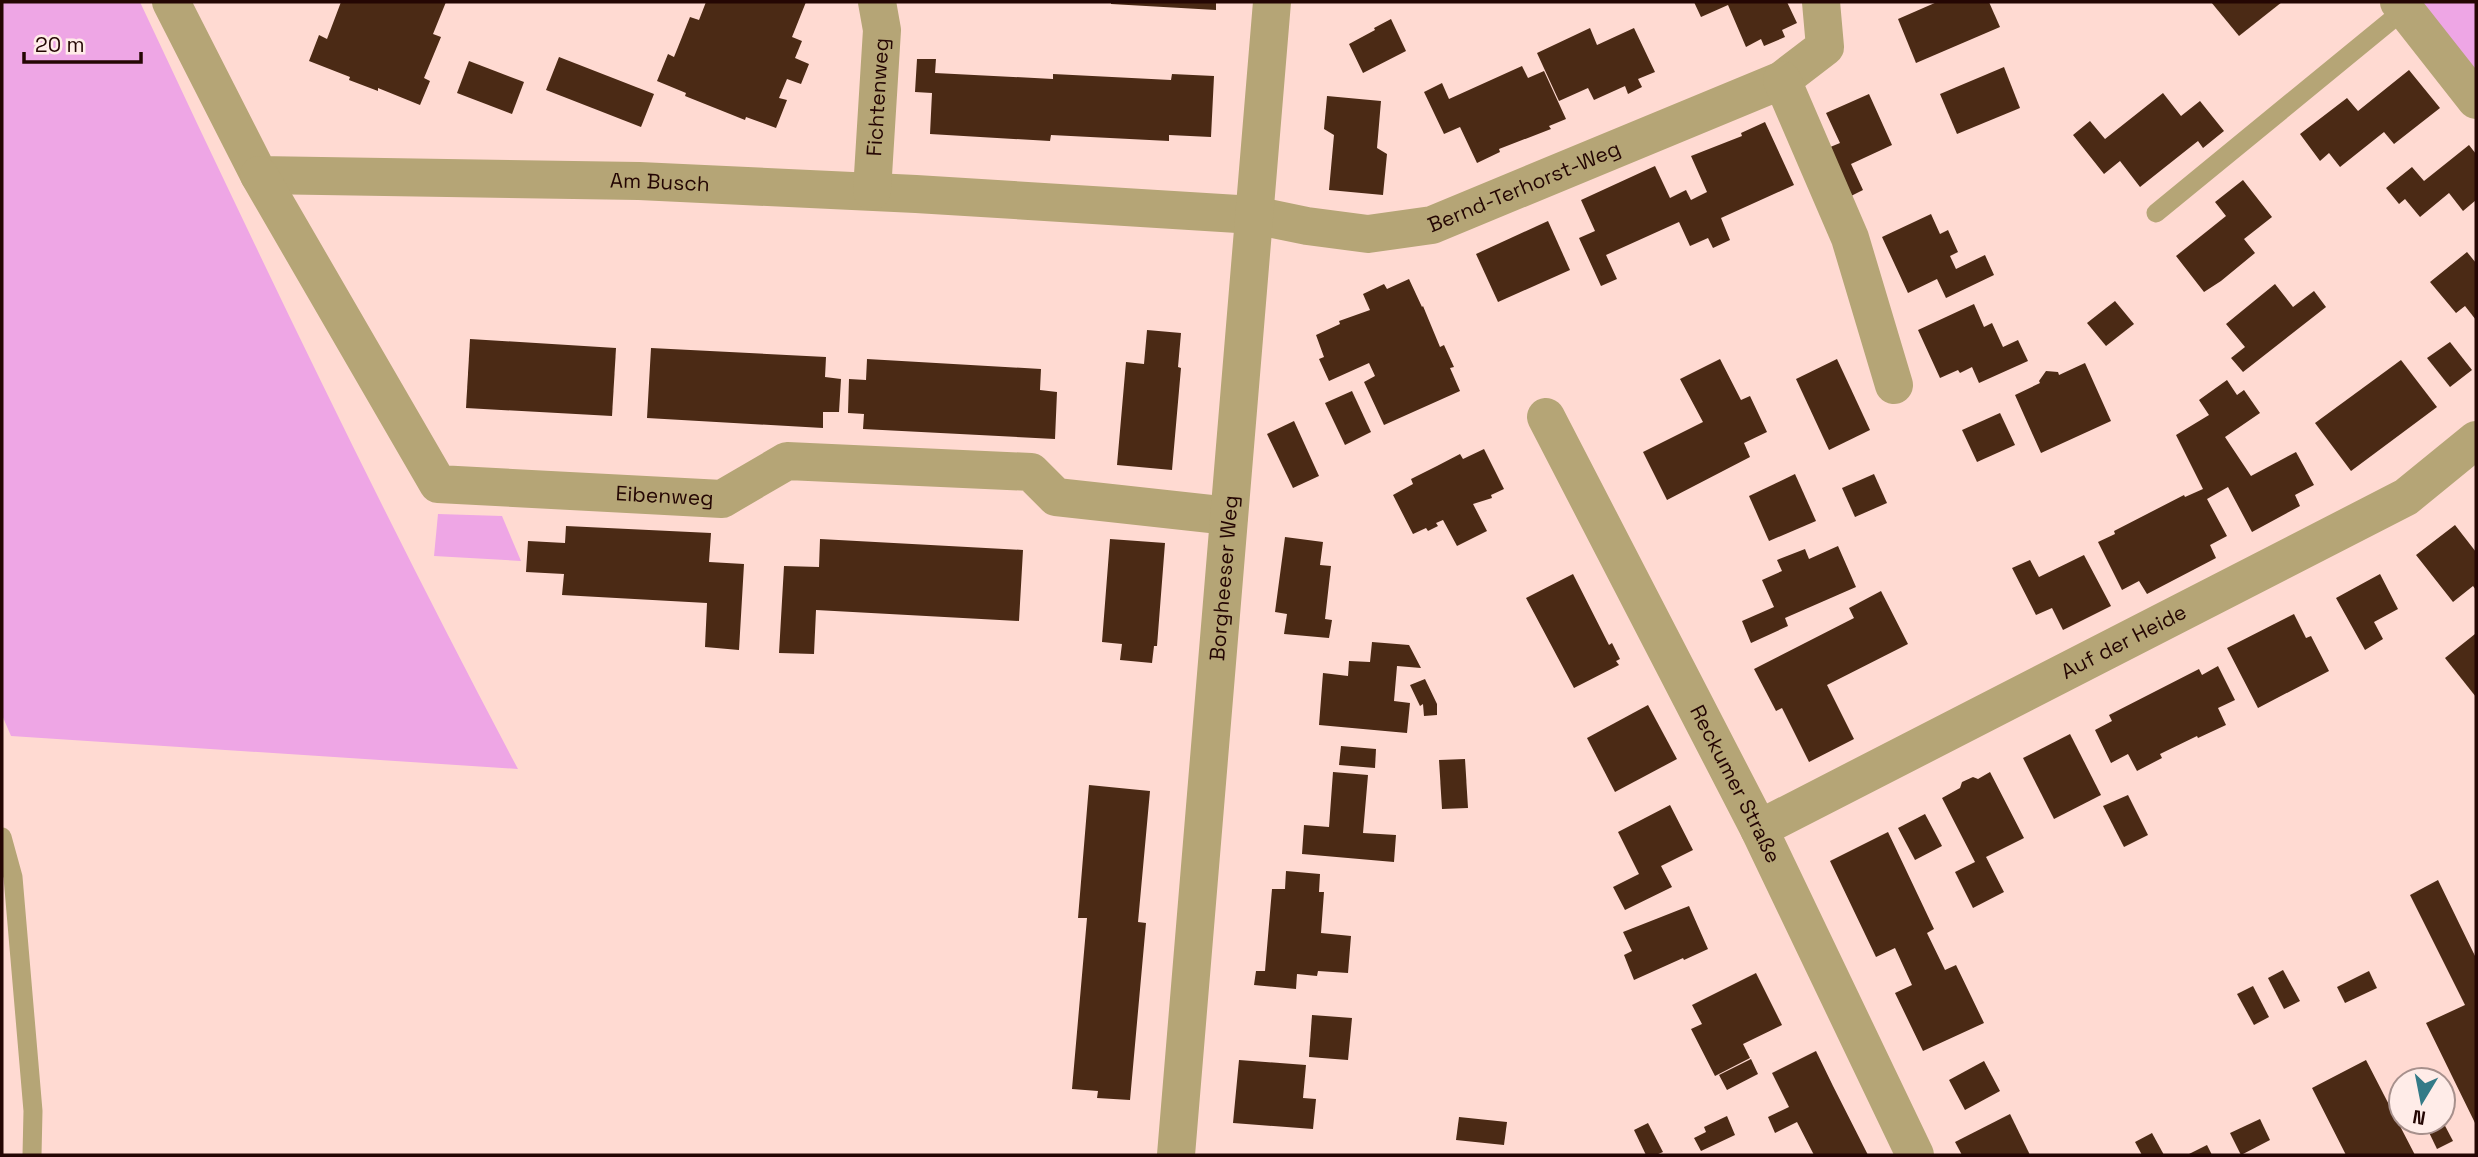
<svg xmlns="http://www.w3.org/2000/svg" width="2478" height="1157" viewBox="0 0 2478 1157" font-family="'Space Grotesk',sans-serif">
	<style>
		.green { fill: #eea6e5 }
		.building { fill: #4b2a15 }
		.lines { fill: none; stroke-linecap: round; stroke-linejoin: round }
		.lane { stroke: #b5a576; stroke-width: 19 }
		.street { stroke: #b5a576; stroke-width: 38 }
		.labels { text-anchor: middle; stroke-width: 7; stroke-linejoin: round; paint-order: stroke }
		.street-label { font-size: 21px; fill: #240603; stroke: #ffece8 }
	</style>
	<rect width="100%" height="100%" fill="#ffdad2"/>
	<g class="green">
		<path d="M2,2H140C261,260 384,517 518,769L11,736L2,715Z"/>
		<polygon points="2412,2 2476,2 2476,82"/>
		<polygon points="438,514 502,516 521,561 434,556"/>
	</g>
	<g class="building">
		<polygon points="341,2 446,2 433,34 441,37 424,78 430,81 420,105 378,88 378,91 349,80 350,77 309,61 319,35 327,39"/>
		<polygon points="706,2 806,2 792,37 802,41 795,58 809,64 801,84 787,79 779,98 787,100 776,128 746,117 745,120 685,96 686,93 657,81 668,54 674,57 690,17 699,20"/>
		<polygon points="1111,2 1216,2 1216,10 1111,4"/>
		<polygon points="1694,2 1787,2 1797,23 1782,30 1785,37 1764,46 1761,39 1746,47 1728,5 1701,17"/>
		<polygon points="1937,2 1989,2 2000,27 1916,63 1898,19"/>
		<polygon points="2211,2 2282,2 2239,36"/>
		<polygon points="1391,19 1406,51 1363,73 1349,44 1375,30 1374,28"/>
		<polygon points="1590,28 1597,45 1634,28 1655,72 1638,79 1642,87 1628,94 1625,86 1594,100 1588,88 1559,101 1537,53"/>
		<polygon points="559,57 654,94 641,127 546,90"/>
		<polygon points="917,59 936,59 935,73 1053,79 1053,74 1171,80 1172,74 1214,76 1211,137 1169,135 1169,141 1051,135 1050,141 930,134 932,93 915,92"/>
		<polygon points="469,61 524,82 512,114 457,93"/>
		<polygon points="1522,66 1528,78 1544,71 1566,119 1549,126 1551,129 1499,149 1500,152 1477,163 1460,127 1444,134 1424,92 1442,83 1449,99"/>
		<polygon points="2004,67 2020,108 1957,134 1940,94"/>
		<polygon points="2409,70 2440,108 2394,144 2384,132 2340,167 2329,153 2320,161 2300,134 2347,98 2358,111"/>
		<polygon points="2163,93 2181,116 2200,101 2224,131 2203,148 2198,141 2140,187 2120,161 2104,174 2073,135 2090,121 2105,139"/>
		<polygon points="1869,94 1892,145 1851,164 1863,190 1845,199 1823,150 1840,143 1826,113"/>
		<polygon points="1327,96 1381,101 1377,148 1387,154 1383,195 1329,190 1334,135 1324,129"/>
		<polygon points="1765,122 1794,185 1721,218 1730,240 1713,248 1708,238 1690,246 1679,222 1606,255 1617,279 1601,286 1579,238 1595,231 1581,200 1655,166 1670,198 1686,190 1691,200 1707,192 1691,156 1742,136 1741,133"/>
		<polygon points="2469,145 2476,154 2476,200 2463,211 2449,193 2420,217 2405,199 2399,204 2386,188 2412,167 2424,181"/>
		<polygon points="2243,180 2272,217 2244,239 2255,253 2221,281 2204,292 2176,256 2226,216 2215,202"/>
		<polygon points="1931,214 1940,234 1948,230 1958,252 1950,256 1956,269 1985,255 1994,275 1946,298 1937,279 1908,293 1882,237"/>
		<polygon points="1548,221 1570,270 1498,302 1476,254"/>
		<polygon points="2467,252 2476,263 2476,320 2465,306 2456,313 2430,282"/>
		<polygon points="1409,279 1422,307 1423,306 1440,347 1444,345 1454,367 1450,368 1460,391 1384,425 1364,382 1375,376 1369,363 1329,381 1319,359 1324,357 1316,335 1340,324 1339,321 1370,310 1363,294 1384,284 1387,289"/>
		<polygon points="2275,284 2293,307 2314,291 2326,307 2243,372 2231,358 2245,347 2226,324"/>
		<polygon points="2115,301 2134,324 2106,346 2087,323"/>
		<polygon points="1974,304 1984,327 1992,323 2003,347 2018,340 2028,361 1979,383 1972,367 1960,373 1958,370 1940,378 1918,330"/>
		<polygon points="1147,330 1181,333 1178,367 1181,368 1172,470 1117,465 1126,362 1144,364"/>
		<polygon points="470,339 616,348 612,416 466,408"/>
		<polygon points="2450,342 2472,370 2450,387 2427,358"/>
		<polygon points="651,348 826,357 825,377 841,379 839,412 823,412 823,428 647,418"/>
		<polygon points="867,359 1041,369 1040,390 1057,392 1055,439 863,429 864,414 848,413 849,379 866,380"/>
		<polygon points="1720,359 1741,400 1750,396 1767,432 1744,443 1750,457 1667,500 1643,452 1703,422 1680,379"/>
		<polygon points="1837,359 1870,430 1829,450 1796,379"/>
		<polygon points="2401,360 2437,407 2351,471 2315,423"/>
		<polygon points="2085,363 2111,421 2041,453 2015,395 2040,383 2039,381 2046,371 2058,372 2059,375"/>
		<polygon points="2227,380 2237,395 2244,390 2260,413 2225,437 2251,476 2296,452 2314,485 2295,495 2300,506 2252,532 2228,487 2207,499 2227,536 2210,545 2216,558 2147,594 2139,581 2122,590 2098,542 2115,534 2114,531 2184,495 2185,497 2203,489 2176,435 2209,415 2199,400"/>
		<polygon points="1352,391 1371,432 1345,445 1325,403"/>
		<polygon points="2000,413 2015,445 1977,462 1962,430"/>
		<polygon points="1294,421 1319,476 1293,488 1267,434"/>
		<polygon points="1484,449 1504,489 1491,495 1492,498 1473,504 1487,531 1457,546 1443,520 1436,523 1438,526 1428,531 1426,528 1413,534 1393,495 1413,484 1411,479 1437,466 1460,454 1463,459"/>
		<polygon points="1795,474 1816,521 1769,541 1749,496"/>
		<polygon points="1874,474 1887,503 1855,517 1842,488"/>
		<polygon points="2455,525 2476,552 2476,590 2473,586 2453,602 2416,555"/>
		<polygon points="566,526 711,533 709,562 744,564 739,650 705,647 707,603 562,595 564,574 526,572 528,541 565,543"/>
		<polygon points="1285,537 1323,542 1320,565 1331,566 1325,619 1332,620 1329,638 1284,634 1287,614 1275,612"/>
		<polygon points="820,539 1023,550 1019,621 816,610 814,654 779,653 784,566 819,567"/>
		<polygon points="1110,539 1165,543 1157,646 1154,646 1152,663 1120,660 1122,644 1102,642"/>
		<polygon points="1838,546 1856,587 1785,618 1788,626 1751,643 1742,621 1774,607 1762,580 1782,571 1777,560 1805,549 1809,559"/>
		<polygon points="2084,555 2111,606 2063,630 2052,608 2036,615 2012,568 2030,560 2039,577"/>
		<polygon points="1573,574 1609,645 1612,643 1620,659 1616,661 1619,665 1574,688 1526,598"/>
		<polygon points="2380,574 2398,609 2374,622 2383,639 2365,650 2336,598"/>
		<polygon points="1881,591 1908,644 1827,685 1854,739 1809,762 1782,708 1776,711 1754,669 1854,618 1849,608"/>
		<polygon points="2294,614 2306,638 2311,636 2329,671 2258,708 2227,648"/>
		<polygon points="2475,634 2476,635 2476,697 2445,658"/>
		<polygon points="1372,642 1409,645 1421,668 1397,666 1394,701 1410,703 1407,733 1319,725 1323,673 1348,676 1349,661 1370,662"/>
		<polygon points="2218,666 2235,700 2218,708 2226,725 2198,738 2197,736 2160,754 2162,758 2137,771 2128,754 2111,763 2095,730 2112,721 2109,715 2199,669 2202,675"/>
		<polygon points="1425,679 1437,704 1437,715 1424,716 1423,704 1420,706 1410,685"/>
		<polygon points="1648,705 1677,759 1615,792 1587,738"/>
		<polygon points="2070,734 2101,795 2054,819 2023,758"/>
		<polygon points="1341,746 1376,749 1375,768 1339,765"/>
		<polygon points="1465,759 1468,808 1442,809 1439,760"/>
		<polygon points="1333,772 1368,775 1363,833 1396,835 1394,862 1302,854 1304,825 1329,827"/>
		<polygon points="1990,772 2024,838 1986,857 2004,892 1973,908 1955,872 1975,862 1942,798 1960,788 1962,782 1973,777 1978,779"/>
		<polygon points="1089,785 1150,791 1138,922 1146,923 1130,1100 1097,1098 1098,1091 1072,1089 1087,918 1078,918"/>
		<polygon points="2128,795 2148,835 2124,847 2103,806"/>
		<polygon points="1670,805 1693,850 1661,866 1672,887 1625,910 1613,887 1639,874 1618,832"/>
		<polygon points="1925,814 1942,846 1915,860 1898,828"/>
		<polygon points="1888,832 1934,929 1927,933 1945,970 1956,965 1984,1023 1923,1051 1895,993 1912,985 1895,948 1876,957 1830,861"/>
		<polygon points="1286,871 1320,874 1319,892 1324,892 1321,933 1351,936 1348,973 1318,971 1317,976 1297,974 1296,989 1254,985 1256,971 1265,971 1272,889 1285,889"/>
		<polygon points="2438,880 2476,958 2476,1125 2426,1023 2465,1005 2410,895"/>
		<polygon points="1689,906 1708,949 1684,960 1683,958 1634,980 1624,955 1632,951 1623,932"/>
		<polygon points="2283,970 2300,1001 2284,1009 2268,978"/>
		<polygon points="2369,971 2377,988 2345,1003 2337,987"/>
		<polygon points="1756,973 1782,1025 1743,1044 1750,1058 1715,1076 1691,1029 1702,1024 1692,1005"/>
		<polygon points="2253,986 2269,1017 2254,1025 2237,994"/>
		<polygon points="1312,1015 1352,1018 1348,1060 1309,1057"/>
		<polygon points="1816,1051 1833,1086 1868,1155 1814,1155 1797,1122 1775,1133 1768,1117 1789,1107 1772,1073"/>
		<polygon points="1751,1059 1758,1074 1727,1090 1719,1075"/>
		<polygon points="1239,1060 1306,1065 1303,1098 1316,1099 1313,1129 1233,1123"/>
		<polygon points="2366,1060 2401,1128 2415,1155 2346,1155 2312,1088"/>
		<polygon points="1984,1061 2000,1091 1965,1110 1949,1080"/>
		<polygon points="2010,1114 2030,1155 1962,1155 1955,1142"/>
		<polygon points="1727,1116 1735,1135 1701,1151 1694,1138 1706,1132 1704,1127"/>
		<polygon points="1459,1117 1507,1122 1504,1145 1456,1140"/>
		<polygon points="2260,1119 2270,1140 2241,1155 2230,1133"/>
		<polygon points="2424,1122 2443,1122 2453,1141 2437,1149"/>
		<polygon points="1648,1123 1663,1152 1656,1155 1646,1155 1634,1130"/>
		<polygon points="2152,1133 2164,1155 2142,1155 2135,1142"/>
		<polygon points="2207,1145 2212,1155 2187,1155"/>
	</g>
	<g class="lines">
		<g class="lane">
			<polyline points="2156,213 2405,9"/>
			<polyline points="2,837 13,877 33,1111 32,1155"/>
		</g>
		<g class="street">
			<path id="s1" d="M171,2L259,175L639,181L916,194L1254,215L1307,226L1368,234L1432,225L1782,80L1825,47L1821,2"/>
			<polyline points="2399,2 2476,100"/>
			<polyline points="1782,80 1850,238 1894,385"/>
			<path id="s2" d="M259,175L438,484L722,499L787,461L1031,472L1056,497L1229,516"/>
			<path id="s3" d="M872,191L882,30L877,2"/>
			<path id="s4" d="M1546,417L1759,829L1915,1155"/>
			<path id="s5" d="M1759,829L2406,497L2476,440"/>
			<path id="s6" d="M1176,1155L1272,2"/>
		</g>
	</g>
	<g class="labels">
		<g class="street-label">
			<text dy="7" stroke="none"><textPath href="#s3" startOffset="94">Fichtenweg</textPath></text>
			<text dy="7" stroke="none"><textPath href="#s1" startOffset="595">Am Busch</textPath></text>
			<text dy="7" stroke="none"><textPath href="#s1" startOffset="1470">Bernd-Terhorst-Weg</textPath></text>
			<text dy="7" stroke="none"><textPath href="#s2" startOffset="584">Eibenweg</textPath></text>
			<text dy="7" stroke="none"><textPath href="#s6" startOffset="579">Borgheeser Weg</textPath></text>
			<text dy="7" stroke="none"><textPath href="#s5" startOffset="410">Auf der Heide</textPath></text>
			<text dy="7" stroke="none"><textPath href="#s4" startOffset="413">Reckumer Straße</textPath></text>
		</g>
	</g>
	<rect width="2478" height="1157" fill="none" stroke="#240603" stroke-width="7"/>
	<g transform="translate(2422 1101) rotate(190)"><circle r="33" fill="#ffece8" stroke="#a7908c" stroke-width="2"/>
	<path d="M0-5L12 26L0 18L-12 26Z" fill="#347a87"/>
	<text y="-10" font-size="19" font-weight="bold" text-anchor="middle" fill="#240603">N</text>
	</g>
	<path d="M24 52v10h117v-10" fill="none" stroke="#240603" stroke-width="3.5"/>
	<text x="35" y="52" font-size="21" fill="#240603" stroke="#ffece8" stroke-width="5" paint-order="stroke">20 m</text>
</svg>
